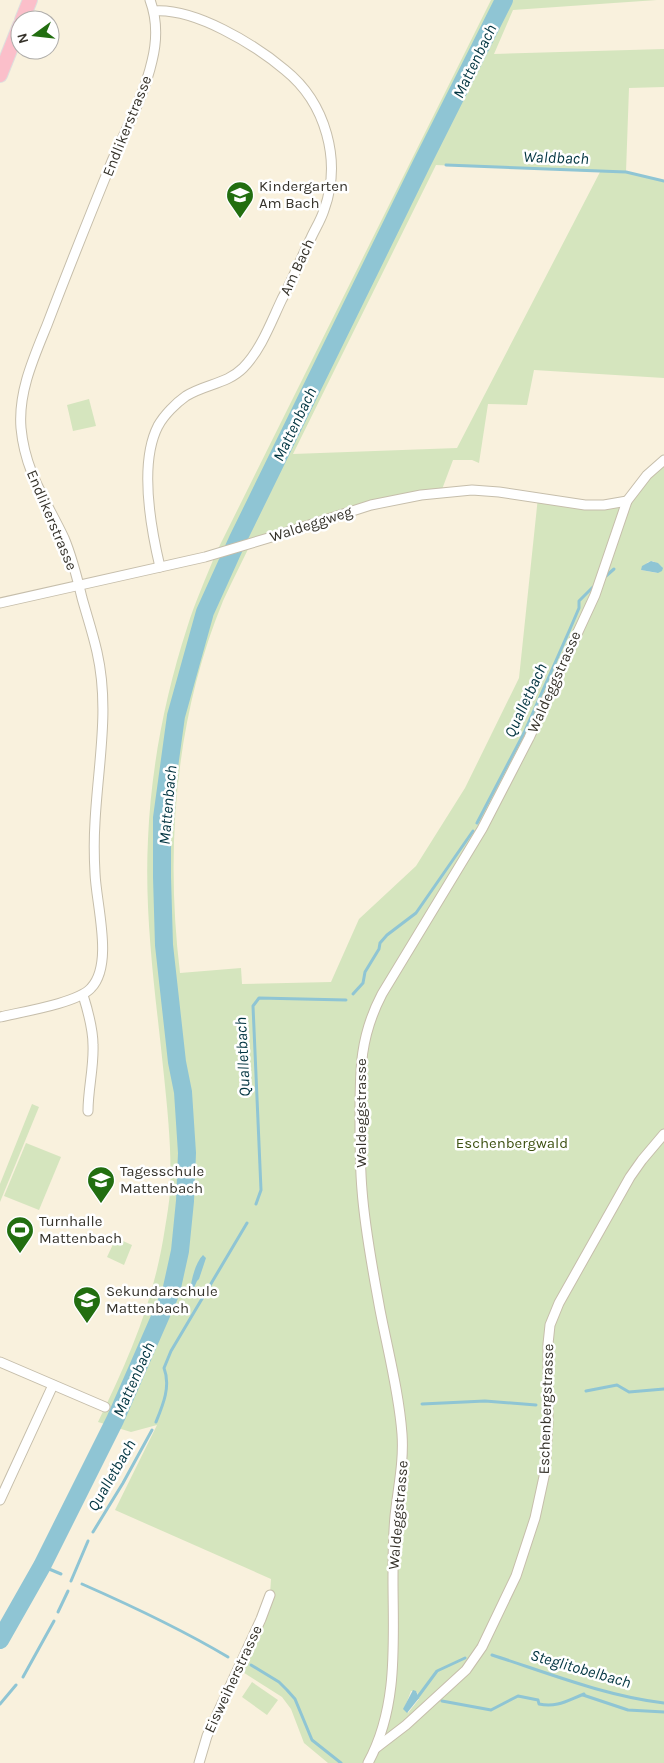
<svg xmlns="http://www.w3.org/2000/svg" width="664" height="1763" viewBox="0 0 664 1763" font-family="Karla,sans-serif">
	<style>
		.green { fill: #d5e5be; fill-rule: evenodd }
		.water { fill: #8fc5d4 }
		.lines { fill: none; stroke-linecap: round; stroke-linejoin: round }
		.stream { stroke: #8fc5d4; stroke-width: 3 }
		.river { stroke: #8fc5d4; stroke-width: 18 }
		.minor-casing { stroke: #c6beab; stroke-width: 11 }
		.primary-casing { stroke: #dfdedd; stroke-width: 16 }
		.minor { stroke: #fff; stroke-width: 9 }
		.primary { stroke: #fbbfca; stroke-width: 14 }
		.labels { text-anchor: middle; stroke-width: 5; stroke-linejoin: round; paint-order: stroke }
		.street-label { font-size: 15px; fill: #36332b; stroke: #fff }
		.poi-label { font-size: 15px; fill: #36332b; stroke: #fff; text-anchor: start }
		.park-label { font-size: 15px; fill: #3d5011; stroke: #fff }
		.water-label { font-size: 16px; font-style: italic; fill: #003440; stroke: #fff }
	</style>
	<rect width="100%" height="100%" fill="#f9f1dd"/>
	<g class="green">
		<path d="M491,0H657L513,10L494,54L664,49V87L629,88L626,172L664,182V378L534,370L527,405L488,404L479,463L472,460H453L441,492L371,505L251,543C242,562 232,581 223,601C175,718 165,849 180,973L241,968L242,984L331,982L359,919L416,866L465,788L519,678L538,497L576,504L627,501L664,460V1763H328L304,1743L291,1709L282,1697L238,1669L270,1595L271,1579L115,1510L157,1425L131,1432L98,1422C130,1356 154,1301 165,1228C167,1216 169,1204 170,1192C172,1153 168,1115 164,1076C156,997 144,918 148,839C151,768 165,696 187,628C195,602 206,578 216,553ZM436,165L600,172L457,448L293,454ZM653,561L662,567L657,573L641,570L648,562ZM411,1691L417,1692L419,1699L408,1713L405,1707Z"/>
		<polygon points="89,399 96,426 73,431 67,405"/>
		<polygon points="32,1104 39,1107 0,1202 0,1184"/>
		<polygon points="26,1143 61,1157 39,1210 4,1196"/>
		<polygon points="116,1238 132,1245 124,1265 107,1257"/>
		<polygon points="252,1682 278,1700 267,1715 242,1697"/>
	</g>
	<g class="water">
		<polygon points="651,561 658,563 663,568 662,571 658,573 641,570 642,566"/>
		<path d="M203,1255L206,1258L199,1279L197,1281L193,1290L190,1292C191,1281 195,1263 203,1255Z"/>
		<polygon points="413,1690 416,1691 419,1698 407,1713 403,1709"/>
	</g>
	<g class="lines">
		<g class="stream">
			<polyline points="421,165 426,165"/>
			<polyline points="446,165 626,172 664,181"/>
			<polyline points="606,576 614,569"/>
			<polyline points="477,823 524,733 570,629 579,608 579,601 593,587"/>
			<polyline points="353,994 363,983 365,972 379,949 380,943 387,935 416,913 473,831"/>
			<polyline points="256,1204 261,1190 253,1006 259,998 346,1000"/>
			<polyline points="135,1377 137,1377"/>
			<polyline points="586,1391 617,1385 629,1392 664,1389"/>
			<polyline points="422,1404 485,1401 536,1405"/>
			<path d="M156,1422C163,1405 171,1386 164,1368L171,1351L247,1223"/>
			<polyline points="93,1532 123,1483 152,1430"/>
			<polyline points="42,1566 61,1574"/>
			<polyline points="71,1581 88,1541"/>
			<path d="M82,1584C132,1606 181,1629 228,1657"/>
			<polyline points="58,1612 68,1591"/>
			<path d="M492,1655C548,1673 605,1696 664,1703"/>
			<polyline points="251,1665 279,1682 287,1690 295,1699 312,1740 341,1763"/>
			<polyline points="23,1677 54,1621"/>
			<polyline points="583,1695 628,1710 664,1712"/>
			<polyline points="417,1698 437,1671 465,1658"/>
			<path d="M442,1701L491,1710L518,1696L538,1700L539,1704C557,1708 568,1700 584,1694"/>
			<polyline points="0,1704 16,1685"/>
		</g>
		<polyline class="river" points="0,1640 42,1566 115,1420 171,1292 180,1251 185,1201 187,1153 183,1092 177,1062 164,945 162,877 162,818 176,716 205,612 238,539 421,165 504,0"/>
		<g class="minor-casing">
			<g id="minor">
				<path d="M154,11C195,8 254,44 285,70C326,103 342,161 324,210C321,220 315,229 311,238C301,258 293,279 282,299C271,322 261,350 243,368C227,384 205,384 186,396C176,403 164,415 158,426C139,463 151,529 160,567"/>
				<polyline points="0,603 205,557 275,536 371,505 421,495 472,490 499,492 585,505 604,505 627,501"/>
				<path d="M83,995C88,1011 93,1028 93,1045C94,1067 88,1089 88,1111"/>
				<path d="M0,1017C21,1012 78,1003 91,988C114,964 96,904 95,873C94,856 94,838 95,822C98,764 110,709 97,652C93,634 87,616 82,598C77,577 72,557 64,538C46,500 25,472 21,428C18,392 34,357 47,325C68,270 90,215 112,161C126,129 144,96 152,61C157,41 157,19 150,0"/>
				<polyline points="0,1362 105,1407"/>
				<polyline points="0,1500 53,1385"/>
				<polyline points="376,1748 406,1725 466,1670 482,1647 516,1576 535,1518 545,1472 548,1423 548,1344 550,1325 559,1303 630,1177 642,1160 664,1134"/>
				<polyline points="199,1763 207,1736 261,1619 270,1595"/>
				<path d="M368,1763C399,1706 393,1641 393,1579C393,1558 393,1537 395,1516C398,1488 404,1462 402,1434C399,1393 388,1351 380,1310C373,1271 365,1231 362,1190C360,1167 360,1143 360,1120C360,1072 359,1038 382,994L482,829L529,738L595,595L627,501L647,475L664,460"/>
			</g>
		</g>
		<g class="primary-casing">
			<g id="primary">
				<polyline points="22,20 30,0"/>
				<polyline points="0,75 20,25"/>
			</g>
		</g>
		<use href="#minor" class="minor"/>
		<use href="#primary" class="primary"/>
	</g>
	<defs>
		<g id="school-pin" transform="scale(1.4375)"><path d="M0 17L-7.5 6A9.5 9.5 0 1 1 7.5 6Z" fill="#226e10" stroke="#fff"/><path d="M0-5L7-2L0 1L-7-2ZM-4 1L0 2.5L4 1V4Q0 6-4 4Z" fill="#fff"/></g>
		<g id="stadium-pin" transform="scale(1.4375)"><path d="M0 17L-7.5 6A9.5 9.5 0 1 1 7.5 6Z" fill="#226e10" stroke="#fff"/><path d="M0-5a6.5 5 0 1 0 0 10a6.5 5 0 1 0 0-10ZM-3.5-1.8h7v3.6h-7Z" fill="#fff"/></g>
	</defs>
	<g fill-rule="evenodd">
		<use href="#school-pin" x="240" y="195"/>
		<use href="#school-pin" x="101" y="1180"/>
		<use href="#stadium-pin" x="20" y="1230"/>
		<use href="#school-pin" x="87" y="1300"/>
	</g>
	<g class="labels">
		<g class="street-label">
			<text transform="translate(127 126) rotate(-68)" y="5">Endlikerstrasse</text>
			<text transform="translate(297 267) rotate(-65)" y="5">Am Bach</text>
			<text transform="translate(52 520) rotate(67)" y="5">Endlikerstrasse</text>
			<text transform="translate(311 524) rotate(-18)" y="5">Waldeggweg</text>
			<text transform="translate(554 682) rotate(-66)" y="5">Waldeggstrasse</text>
			<text transform="translate(361 1113) rotate(-90)" y="5">Waldeggstrasse</text>
			<text transform="translate(546 1409) rotate(-88)" y="5">Eschenbergstrasse</text>
			<text transform="translate(398 1515) rotate(-85)" y="5">Waldeggstrasse</text>
			<text transform="translate(233 1679) rotate(-65)" y="5">Eisweiherstrasse</text>
		</g>
		<g class="poi-label">
			<text x="259" y="191">Kindergarten<tspan x="259" dy="17">Am Bach</tspan></text>
			<text x="120" y="1176">Tagesschule<tspan x="120" dy="17">Mattenbach</tspan></text>
			<text x="39" y="1226">Turnhalle<tspan x="39" dy="17">Mattenbach</tspan></text>
			<text x="106" y="1296">Sekundarschule<tspan x="106" dy="17">Mattenbach</tspan></text>
		</g>
		<g class="park-label">
			<text x="512" y="1148">Eschenbergwald</text>
		</g>
		<g class="water-label">
			<text transform="translate(474 61) rotate(-64)" y="6">Mattenbach</text>
			<text transform="translate(556 157) rotate(2)" y="6">Waldbach</text>
			<text transform="translate(294 424) rotate(-64)" y="6">Mattenbach</text>
			<text transform="translate(525 700) rotate(-65)" y="6">Qualletbach</text>
			<text transform="translate(167 805) rotate(-85)" y="6">Mattenbach</text>
			<text transform="translate(242 1057) rotate(-93)" y="6">Qualletbach</text>
			<text transform="translate(133 1379) rotate(-66)" y="6">Mattenbach</text>
			<text transform="translate(111 1475) rotate(-60)" y="6">Qualletbach</text>
			<text transform="translate(581 1668) rotate(16)" y="6">Steglitobelbach</text>
		</g>
	</g>
	<g transform="translate(35 35) rotate(255)"><circle r="24" fill="#ffffff" stroke="#afadaa"/>
	<path d="M0-4L9 19L0 12L-9 19Z" fill="#226e10"/>
	<text y="-8" font-size="14" font-weight="bold" text-anchor="middle" fill="#36332b">N</text>
	</g>
</svg>
